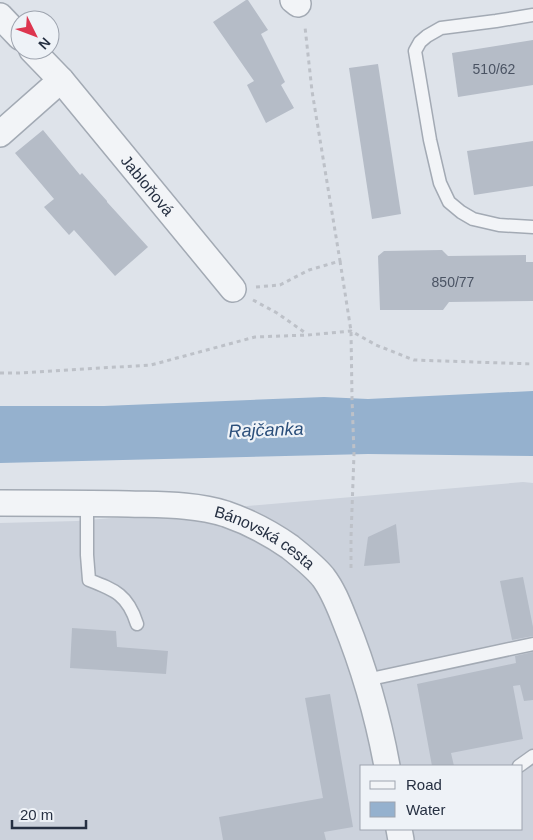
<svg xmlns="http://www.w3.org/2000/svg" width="533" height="840" viewBox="0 0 533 840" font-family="Arial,sans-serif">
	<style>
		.built { fill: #ccd2dc; fill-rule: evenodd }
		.water { fill: #95b1ce }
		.building { fill: #b5bcc7 }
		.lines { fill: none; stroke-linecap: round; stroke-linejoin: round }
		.service-casing { stroke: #a3aab4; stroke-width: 15 }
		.minor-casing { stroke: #a3aab4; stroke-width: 28 }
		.path { stroke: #bdc1c8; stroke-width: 3; stroke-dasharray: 4 4; stroke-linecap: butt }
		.service { stroke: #f2f4f7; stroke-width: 12 }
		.minor { stroke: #f2f4f7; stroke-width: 25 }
		.labels { text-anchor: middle; stroke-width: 4.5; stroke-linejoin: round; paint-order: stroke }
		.number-label { font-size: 14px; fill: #4a5363 }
		.street-label { font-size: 16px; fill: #263042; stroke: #eef2f7 }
		.water-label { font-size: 18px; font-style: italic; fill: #2b4f7b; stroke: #eef2f7 }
	</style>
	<rect width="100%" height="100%" fill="#dee3ea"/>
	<path class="built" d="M523,482L533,483V840H0V523L77,521ZM362,766H522V829H362Z"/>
	<polygon class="water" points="533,391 533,456 368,454 0,463 0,406 104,406 324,397 368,399"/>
	<g class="building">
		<polygon points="246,0 248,0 268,30 261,34 285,82 281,85 294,108 266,123 247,85 254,81 213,22"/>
		<polygon points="533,40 533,85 458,97 452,53"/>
		<polygon points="378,64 401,214 372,219 349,68"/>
		<polygon points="43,130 80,175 82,173 107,201 107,202 148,247 115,276 74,230 69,235 44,207 54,199 15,153"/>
		<polygon points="533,141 533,186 474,195 467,151"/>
		<polygon points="442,250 448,256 526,255 526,262 533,262 533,301 449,302 443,310 380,310 378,256 384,251"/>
		<polygon points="396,524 400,563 364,566 368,537"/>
		<polygon points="523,577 533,627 533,636 512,640 500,581"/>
		<polygon points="72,628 116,631 117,647 168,651 166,674 70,668"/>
		<polygon points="533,652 533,700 524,701 520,685 513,686 523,739 451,753 454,766 432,766 417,684 516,663 515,656"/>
		<polygon points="330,694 353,827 324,832 326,840 223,840 219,817 323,798 305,698"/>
	</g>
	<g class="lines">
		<g class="service-casing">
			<g id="service">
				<polyline points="533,15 496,21 441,28 427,36 420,42 415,51 430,140 440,183 449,202 461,212 473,219 499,225 533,227"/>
				<path d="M87,503V555L89,580C115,590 128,595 137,624"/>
				<polyline points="366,680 533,644"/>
				<polyline points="519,766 533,756"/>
			</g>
		</g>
		<g class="minor-casing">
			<g id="minor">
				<polyline points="293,0 298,4"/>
				<polyline points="0,16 20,37"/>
				<path id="s1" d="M32,50L61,80L233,289"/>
				<polyline points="0,134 61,80"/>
				<path id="s2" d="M0,503C43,503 86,503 129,504C161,505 195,504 226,514C249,522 270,533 290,547C301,556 314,566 323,577C333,590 339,606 345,621C364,668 378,717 387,766"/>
				<polyline points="399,829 401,840"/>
			</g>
		</g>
		<g class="path">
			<polyline points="340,261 351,331 352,398 354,454 351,537 351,572"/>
			<polyline points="256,287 280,285 309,270 340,261 312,91 305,27"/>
			<polyline points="253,300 277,313 307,334"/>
			<polyline points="0,373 18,373 151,365 255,337 308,335 351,331 376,345 414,360 533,364"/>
		</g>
		<use href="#service" class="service"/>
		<use href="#minor" class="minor"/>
	</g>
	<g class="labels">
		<g class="number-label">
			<text x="494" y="74">510/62</text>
			<text x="453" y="287">850/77</text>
		</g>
		<g class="street-label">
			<text dy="6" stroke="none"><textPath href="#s1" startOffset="178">Jabloňová</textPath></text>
			<text dy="6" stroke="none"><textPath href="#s2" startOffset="272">Bánovská cesta</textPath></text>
		</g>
		<g class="water-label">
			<text transform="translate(266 430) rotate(-2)" y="6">Rajčanka</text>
		</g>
	</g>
	<rect x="360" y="765" width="162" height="65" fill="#eef2f7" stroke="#9ea4af"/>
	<rect x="370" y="781" width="25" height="8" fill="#f2f4f7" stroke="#9ea4af"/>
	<text x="406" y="790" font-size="15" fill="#263042">Road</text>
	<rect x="370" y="802" width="25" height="15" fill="#95b1ce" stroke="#9ea4af"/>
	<text x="406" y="815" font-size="15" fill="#263042">Water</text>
	<g transform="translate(35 35) rotate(132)"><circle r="24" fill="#eef2f7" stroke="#9ea4af"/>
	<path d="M0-4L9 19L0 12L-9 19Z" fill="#dd354f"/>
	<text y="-8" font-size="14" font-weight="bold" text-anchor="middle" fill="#263042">N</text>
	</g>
	<path d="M12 820v8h74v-8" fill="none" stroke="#263042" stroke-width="2.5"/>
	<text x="20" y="820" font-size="15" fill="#263042" stroke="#eef2f7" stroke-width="4" paint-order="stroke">20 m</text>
</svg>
